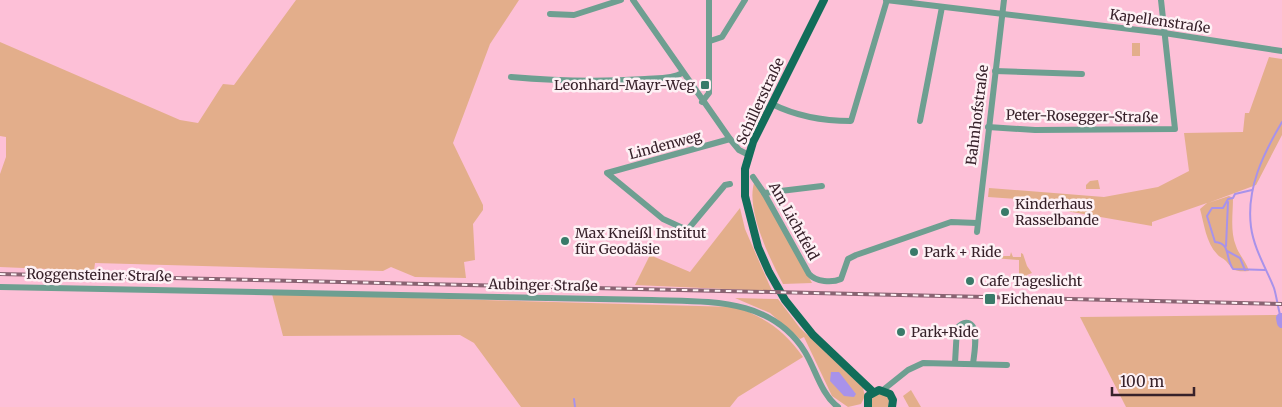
<svg xmlns="http://www.w3.org/2000/svg" width="1282" height="407" viewBox="0 0 1282 407" font-family="Merriweather,serif">
	<style>
		.green { fill: #e3ae8b }
		.water { fill: #a892ea }
		.lines { fill: none; stroke-linecap: round; stroke-linejoin: round }
		.stream { stroke: #a892ea; stroke-width: 2 }
		.river { stroke: #a892ea; stroke-width: 10 }
		.minor { stroke: #6e9f91; stroke-width: 6 }
		.major { stroke: #126d5a; stroke-width: 8 }
		.rail-casing { stroke: #896372; stroke-width: 4 }
		.rail { stroke: #fef1f5; stroke-width: 2; stroke-dasharray: 5.5; stroke-linecap: butt }
		.poi-dot { fill: #397a69; stroke: #fef1f5; stroke-width: 2 }
		.labels { text-anchor: middle; stroke-width: 5; stroke-linejoin: round; paint-order: stroke }
		.street-label { font-size: 14px; fill: #37212a; stroke: #fef1f5 }
		.poi-label { font-size: 14px; fill: #37212a; stroke: #fef1f5; text-anchor: start }
	</style>
	<rect width="100%" height="100%" fill="#fdc0d7"/>
	<g class="green">
		<polygon points="296,0 519,0 490,44 453,143 483,205 483,210 473,224 475,260 464,262 466,278 415,277 391,267 383,271 95,263 94,271 0,267 0,174 6,157 6,137 0,136 0,42 180,120 198,123 223,84 234,85"/>
		<rect x="1132" y="43" width="8" height="13"/>
		<path d="M1269,57L1282,59V135L1256,185L1208,203L1229,196L1233,198C1233,214 1230,231 1236,246C1239,255 1246,261 1249,271C1236,272 1234,271 1226,261C1223,258 1219,257 1217,254C1206,243 1204,223 1200,209L1207,203L1152,222V226L1026,204L1017,199L988,197L989,188L1104,197L1158,187L1189,171L1184,133L1243,132L1245,113H1249Z"/>
		<polygon points="1098,180 1100,189 1086,189 1086,185 1090,181"/>
		<path d="M754,183L757,184L812,283L783,284C770,259 746,211 754,183Z"/>
		<polygon points="740,208 745,229 772,291 635,285 650,255 690,272"/>
		<polygon points="1001,251 1002,256 1010,256 1011,252 1013,257 1021,257 1021,253 1023,254 1027,266 1032,273 1027,275 1027,281 1032,281 1033,285 1039,286 1039,281 1042,281 1041,287 1029,288 1021,282 1006,280 1019,280 1019,260 993,258 993,255"/>
		<path d="M272,294L735,307C765,317 785,331 803,357L738,397L730,407H521L474,343L460,335L283,336Z"/>
		<polygon points="735,298 778,299 800,328 863,388 865,396 861,404 848,407 832,396 804,337 800,339 770,313"/>
		<polygon points="1282,315 1282,407 1126,407 1080,317"/>
		<polygon points="911,390 921,407 909,407 903,396"/>
		<polygon points="877,393 886,395 889,400 888,407 871,407 870,401"/>
	</g>
	<polygon class="water" points="831,372 839,372 856,394 854,397 844,396 830,381"/>
	<g class="lines">
		<g class="stream">
			<path d="M1252,190L1235,194L1233,198L1228,199L1223,208H1212L1207,216L1215,242C1231,243 1225,258 1233,269L1265,270"/>
			<polyline points="1226,246 1228,202"/>
			<polyline points="1227,251 1240,258 1245,270"/>
			<path d="M1281,318C1278,309 1277,298 1274,288C1266,268 1254,249 1251,227C1246,189 1263,154 1282,122"/>
			<polyline points="574,399 575,407"/>
		</g>
		<polyline class="river" points="1281,318 1282,323"/>
		<g class="minor">
			<polyline points="633,0 730,139 739,150 749,155"/>
			<polyline points="886,0 1164,33 1282,51"/>
			<polyline points="550,14 574,15 621,0"/>
			<polyline points="710,41 722,37 745,0"/>
			<polyline points="995,71 1082,74"/>
			<path d="M511,77C556,81 600,82 645,79C657,78 672,79 682,73"/>
			<polyline points="702,102 709,93 709,0"/>
			<path d="M772,104C796,116 825,121 851,121L887,0"/>
			<polyline points="920,121 942,7"/>
			<polyline points="988,127 1035,130 1175,129 1161,0"/>
			<polyline points="730,139 607,173 663,219 685,229 689,228 725,185 730,184"/>
			<path d="M753,177L764,193L809,274C816,282 832,283 841,279L848,259L856,255L951,222L977,223"/>
			<polyline points="764,193 822,186"/>
			<polyline points="977,232 1004,0"/>
			<path d="M0,287L652,300C708,302 771,297 805,352C816,370 821,394 838,407"/>
			<path d="M955,363L957,328C960,325 963,322 968,323C980,326 974,354 973,364"/>
			<polyline points="883,390 908,370 923,363 1007,365"/>
		</g>
		<g class="major">
			<polyline points="824,0 753,142 745,169 745,196 758,247 769,272 785,300 813,335 873,392"/>
			<polyline points="868,407 868,396 879,390 890,394 893,400 892,407"/>
		</g>
		<g class="rail-casing">
			<polyline id="rail" points="0,274 1282,304"/>
		</g>
		<use href="#rail" class="rail"/>
	</g>
	<g class="poi-dot">
		<rect x="700" y="80" width="10" height="10" rx="2.5"/>
		<circle cx="1005" cy="212" r="5"/>
		<circle cx="565" cy="241" r="5"/>
		<circle cx="914" cy="252" r="5"/>
		<circle cx="970" cy="281" r="5"/>
		<rect x="984" y="293" width="12" height="12" rx="2.5"/>
		<circle cx="901" cy="332" r="5"/>
	</g>
	<g class="labels">
		<g class="street-label">
			<text transform="translate(1160 21) rotate(8)" y="5">Kapellenstraße</text>
			<text transform="translate(760 101) rotate(-65)" y="5">Schillerstraße</text>
			<text transform="translate(977 115) rotate(-83)" y="5">Bahnhofstraße</text>
			<text transform="translate(1082 116) rotate(1)" y="5">Peter-Rosegger-Straße</text>
			<text transform="translate(665 145) rotate(-15)" y="5">Lindenweg</text>
			<text transform="translate(794 221) rotate(61)" y="5">Am Lichtfeld</text>
			<text transform="translate(99 275) rotate(1)" y="5">Roggensteiner Straße</text>
			<text transform="translate(543 285) rotate(1)" y="5">Aubinger Straße</text>
		</g>
		<g class="poi-label">
			<text x="695" y="90" text-anchor="end">Leonhard-Mayr-Weg</text>
			<text x="1015" y="209">Kinderhaus<tspan x="1015" dy="16">Rasselbande</tspan></text>
			<text x="575" y="238">Max Kneißl Institut<tspan x="575" dy="16">für Geodäsie</tspan></text>
			<text x="924" y="257">Park + Ride</text>
			<text x="980" y="286">Cafe Tageslicht</text>
			<text x="1001" y="304">Eichenau</text>
			<text x="911" y="337">Park+Ride</text>
		</g>
	</g>
	<path d="M1112 387v8h82v-8" fill="none" stroke="#37212a" stroke-width="2.5"/>
	<text x="1120" y="387" font-size="15" fill="#37212a" stroke="#fef1f5" stroke-width="4" paint-order="stroke">100 m</text>
</svg>
